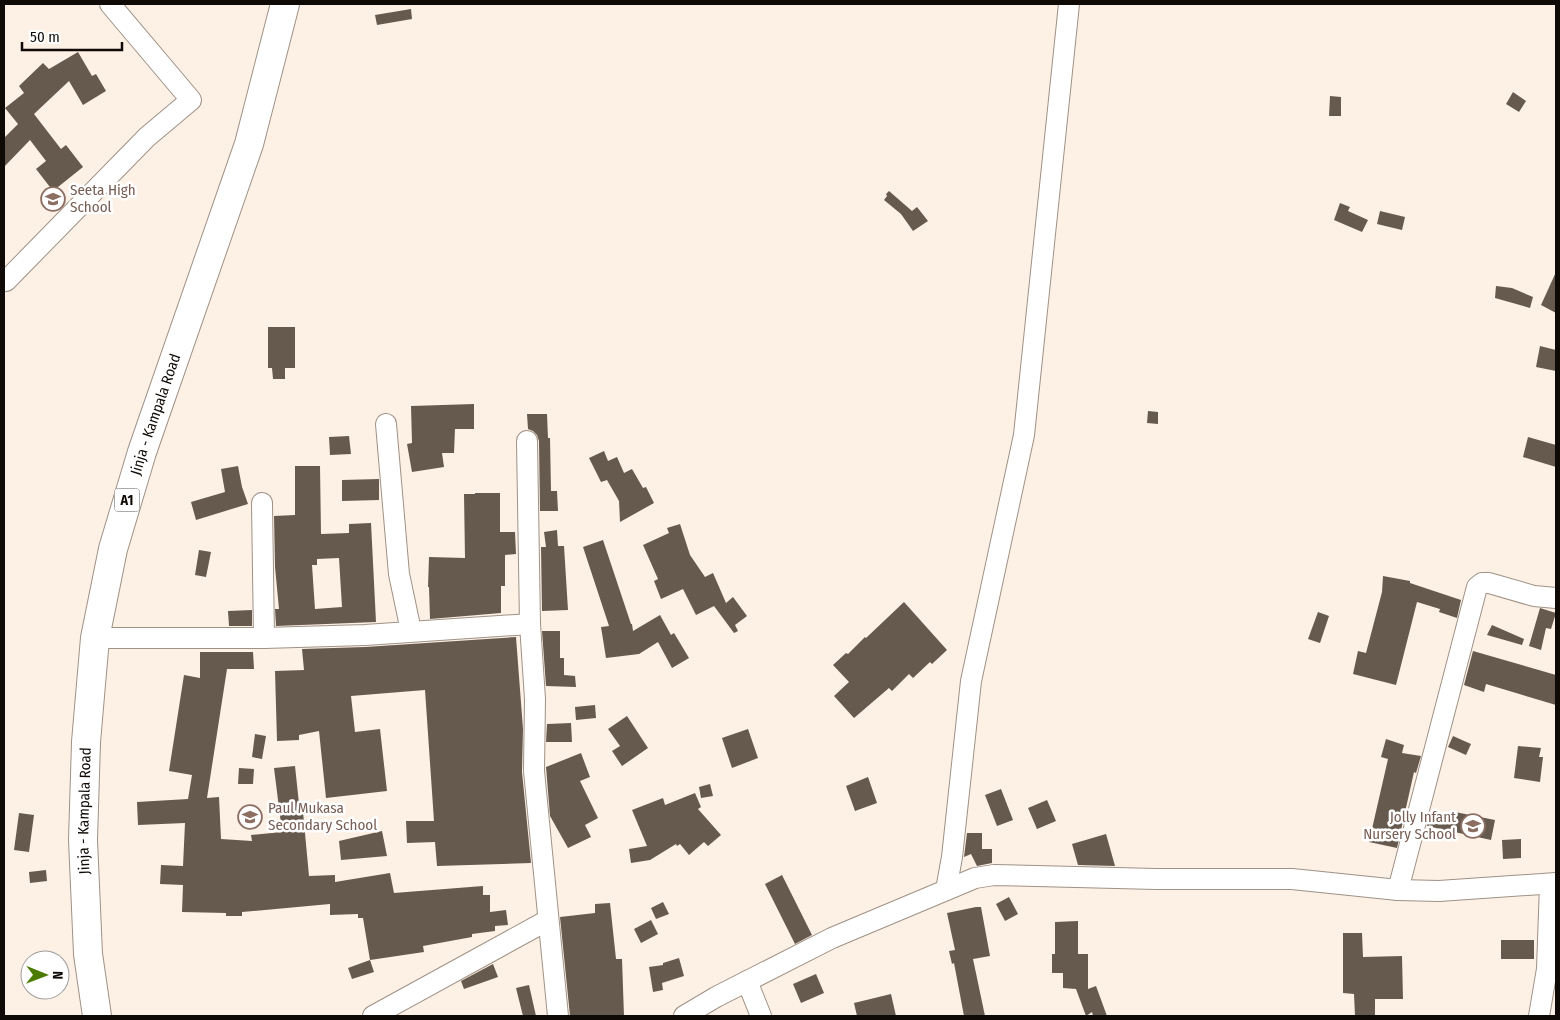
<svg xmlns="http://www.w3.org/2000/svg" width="1560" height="1020" viewBox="0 0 1560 1020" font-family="'Fira Sans Condensed',sans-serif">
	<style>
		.building { fill: #66594e; fill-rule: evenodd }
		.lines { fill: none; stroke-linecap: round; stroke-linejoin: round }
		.minor-casing { stroke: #9f9185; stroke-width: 22 }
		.highway-casing { stroke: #9f9185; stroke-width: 30 }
		.minor { stroke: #fff; stroke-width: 20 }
		.highway { stroke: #fff; stroke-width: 28 }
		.labels { text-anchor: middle; stroke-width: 5; stroke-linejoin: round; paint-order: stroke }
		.shield { fill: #fff; stroke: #575451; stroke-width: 1 }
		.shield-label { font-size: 14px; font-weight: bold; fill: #0f0a06 }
		.education-label { font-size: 15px; fill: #785e54; stroke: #fff; text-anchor: start }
		.street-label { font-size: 15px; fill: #0f0a06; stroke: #fff }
	</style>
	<rect width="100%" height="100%" fill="#fdf1e6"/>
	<g class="building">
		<polygon points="411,9 412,19 377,25 375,15"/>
		<polygon points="78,52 92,76 96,74 106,91 83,105 69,81 34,114 61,149 66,145 83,167 53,191 36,169 46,161 30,140 4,167 4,138 18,124 5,108 24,93 19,86 43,63 49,69"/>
		<polygon points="1513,92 1526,101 1519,112 1506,104"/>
		<polygon points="1330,96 1341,97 1341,116 1329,116"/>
		<polygon points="889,191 912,211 917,207 928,221 913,231 901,214 884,200 887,196 886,194"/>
		<polygon points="1340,203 1350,207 1348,211 1368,220 1362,232 1334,220"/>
		<polygon points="1380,211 1405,217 1402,230 1377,224"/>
		<polygon points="1556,272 1556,313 1541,305"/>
		<polygon points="1496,286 1512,288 1533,297 1530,308 1495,298"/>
		<polygon points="268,327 295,327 295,368 285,368 285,379 273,379 272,368 268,368"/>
		<polygon points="1540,346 1556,350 1556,371 1536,367"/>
		<polygon points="474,404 474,429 455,429 454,453 442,453 444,467 412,472 407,444 412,443 411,406"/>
		<polygon points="1148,411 1158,412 1158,424 1147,423"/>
		<polygon points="527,414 547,414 548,438 550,438 551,491 557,491 558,511 540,511 539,441 537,435 533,431 528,429"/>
		<polygon points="349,436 351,454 330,455 329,437"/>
		<polygon points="1528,437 1556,445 1556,467 1523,457"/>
		<polygon points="604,451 608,461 617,457 624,473 632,469 643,488 646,487 654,503 620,522 619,501 607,480 601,482 589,458"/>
		<polygon points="238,466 242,487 248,504 196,520 191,502 225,492 221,469"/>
		<path d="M295,466H320L321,534L349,533V524L371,523L376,622L276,626L275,609H279L275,567L274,516L295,515ZM339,558L342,607L315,609L312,565H317V559Z"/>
		<polygon points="379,479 379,500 342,501 342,480"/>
		<polygon points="475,493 500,493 500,532 515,532 516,554 505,555 505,586 501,586 501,613 430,619 429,587 428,587 429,557 465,558 464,494 475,494"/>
		<polygon points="680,524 690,555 705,577 713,573 726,603 733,597 747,616 735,625 738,631 734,633 714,606 696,615 683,589 661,599 654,581 658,579 643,545 669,533 667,528"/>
		<polygon points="557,530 558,546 564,546 568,610 542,611 541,547 546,547 544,532"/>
		<polygon points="603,540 631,624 632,624 633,631 660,615 671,635 674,633 689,658 672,668 658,642 639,654 606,658 601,627 609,626 583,547"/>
		<polygon points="199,550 211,552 206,577 195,575"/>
		<polygon points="1383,576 1410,581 1410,583 1461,600 1457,618 1439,612 1440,609 1417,602 1396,685 1353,674 1358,651 1366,653 1382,592"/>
		<polygon points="904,602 947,650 932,664 930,662 913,678 909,674 892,691 889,688 854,718 834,696 849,682 833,665 846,653 848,654 865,637 866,638"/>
		<polygon points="1540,608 1556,613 1551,629 1546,628 1541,650 1529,646"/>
		<polygon points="252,610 252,626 229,626 228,611"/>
		<polygon points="1318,612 1329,616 1320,643 1308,639"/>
		<polygon points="1492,625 1524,639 1522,645 1487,635"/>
		<polygon points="542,631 560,631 560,658 564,658 564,675 575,676 576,687 546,686"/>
		<polygon points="516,637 523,729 522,772 531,863 437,866 435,842 407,843 406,821 434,821 425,690 351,696 355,732 380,729 387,791 326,798 319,731 299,735 299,740 277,741 275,671 304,670 302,649 365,647"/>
		<polygon points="1473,651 1556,675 1556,705 1486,684 1484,692 1464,685"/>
		<polygon points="200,652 253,652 254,669 227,669 207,798 219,797 221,839 252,841 251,835 282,832 274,768 295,766 300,813 303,812 309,876 335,875 335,882 390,873 394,893 483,886 483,895 490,895 490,912 506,910 508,925 495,926 495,931 472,934 472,937 423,946 424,952 370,960 363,918 358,918 358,914 330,915 330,904 242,912 242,916 226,916 226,913 182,912 183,885 160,884 161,865 183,866 185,823 138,825 137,802 188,799 192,775 169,771 184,675 200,678"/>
		<polygon points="595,705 596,718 576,720 575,707"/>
		<polygon points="627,716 648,748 622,766 612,751 620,746 608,729"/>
		<polygon points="571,723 572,742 546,742 547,724"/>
		<polygon points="748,729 758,758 732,768 722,738"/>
		<polygon points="255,734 266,736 262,759 252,757"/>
		<polygon points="1453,736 1471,744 1466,755 1448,747"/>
		<polygon points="1386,739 1404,745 1402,753 1421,756 1416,773 1414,772 1397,848 1369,842 1388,759 1381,757"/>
		<polygon points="1518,746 1541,748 1539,757 1543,757 1540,782 1514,778"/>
		<polygon points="581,753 590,777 580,781 598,818 585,825 591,837 568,848 550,816 546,767"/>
		<polygon points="239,768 254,769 253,784 238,784"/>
		<polygon points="868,777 877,803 855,811 846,786"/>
		<polygon points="710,784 713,796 701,798 699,787"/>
		<polygon points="1001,789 1013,820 997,826 985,795"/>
		<polygon points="695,793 701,807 698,809 721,835 708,846 704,842 689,855 680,844 677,846 676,844 650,860 631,863 629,849 647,846 632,810 663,798 665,805"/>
		<polygon points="1047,800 1056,821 1037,829 1028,808"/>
		<polygon points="1431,812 1453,821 1455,812 1495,820 1491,840 1427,826"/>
		<polygon points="19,813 34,815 29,852 14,850"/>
		<polygon points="382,831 387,856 341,860 339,841"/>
		<polygon points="967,833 982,833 982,849 992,849 992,863 977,866 971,854 964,857"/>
		<polygon points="1106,834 1115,866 1078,865 1072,844"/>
		<polygon points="1521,839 1521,858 1503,859 1502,840"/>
		<polygon points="46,870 47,881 30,883 29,872"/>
		<polygon points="782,875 812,935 795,944 765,884"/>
		<polygon points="1009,897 1018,914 1005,921 996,904"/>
		<polygon points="663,902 669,914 656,919 651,908"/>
		<polygon points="610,903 616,959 622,959 624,1016 570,1016 560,917 595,913 595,904"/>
		<polygon points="976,907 981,907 990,956 973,959 985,1016 964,1016 954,963 952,964 949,951 955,950 947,913"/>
		<polygon points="651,920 658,934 641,943 634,929"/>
		<polygon points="1078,921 1078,954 1088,954 1088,989 1096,986 1107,1016 1093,1016 1092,1012 1086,1016 1076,989 1063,988 1063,973 1052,973 1052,954 1055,954 1055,922"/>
		<polygon points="1343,933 1362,933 1363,957 1402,956 1403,999 1375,999 1375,1016 1355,1016 1354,994 1343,993"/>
		<rect x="1501" y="940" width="33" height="19"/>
		<polygon points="679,958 684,976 662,983 663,990 653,992 649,967 663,965 663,963"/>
		<polygon points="370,960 374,972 352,979 348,968"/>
		<polygon points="493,964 498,977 464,989 461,981"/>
		<polygon points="816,974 824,993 801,1003 793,984"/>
		<polygon points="529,985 536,1016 523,1016 516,988"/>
		<polygon points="891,994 896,1016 857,1016 854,1003"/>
	</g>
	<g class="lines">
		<g class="minor-casing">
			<g id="minor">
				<polyline points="4,279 6,281 147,137 191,100 110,4"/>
				<polyline points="386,424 399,574 411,631"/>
				<polyline points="527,441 530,624 535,699 534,771 558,1016"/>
				<polyline points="262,503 264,638"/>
				<polyline points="95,638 264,638 365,635 530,624"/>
				<polyline points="946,890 952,857 971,681 1024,435 1069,4"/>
				<polyline points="1398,890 1477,587 1482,583 1489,583 1534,596 1556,598"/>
				<polyline points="747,981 761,1016"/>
				<polyline points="373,1016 548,920"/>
				<polyline points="684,1016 716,997 832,938 975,878 994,875 1156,879 1292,879 1398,890 1439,891 1556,883"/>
				<polyline points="1539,1016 1547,969 1550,884"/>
			</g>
		</g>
		<g class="highway-casing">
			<g id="highway">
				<path id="s1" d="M97,1016L88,954L83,840L86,742L95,638L113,549L142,452L249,144L285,4"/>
			</g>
		</g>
		<use href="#minor" class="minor"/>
		<use href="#highway" class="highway"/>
	</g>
	<defs>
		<g id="school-ring" transform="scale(1.25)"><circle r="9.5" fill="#fff" stroke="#8d6e63" stroke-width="1.5"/><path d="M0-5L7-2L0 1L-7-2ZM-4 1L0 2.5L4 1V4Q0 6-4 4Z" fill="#8d6e63"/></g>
	</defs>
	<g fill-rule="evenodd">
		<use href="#school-ring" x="53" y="199"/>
		<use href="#school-ring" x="250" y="817"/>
		<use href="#school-ring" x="1473" y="826"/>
	</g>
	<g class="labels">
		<rect class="shield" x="114.5" y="488.5" width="25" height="23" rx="4"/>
		<g class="shield-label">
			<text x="127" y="505">A1</text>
		</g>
		<g class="education-label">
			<text x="70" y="195">Seeta High<tspan x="70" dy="17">School</tspan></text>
			<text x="268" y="813">Paul Mukasa<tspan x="268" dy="17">Secondary School</tspan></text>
			<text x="1456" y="822" text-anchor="end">Jolly Infant<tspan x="1456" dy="17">Nursery School</tspan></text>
		</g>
		<g class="street-label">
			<text dy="5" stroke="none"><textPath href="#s1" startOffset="611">Jinja - Kampala Road</textPath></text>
			<text dy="5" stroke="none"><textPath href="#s1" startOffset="206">Jinja - Kampala Road</textPath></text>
		</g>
	</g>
	<rect width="1560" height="1020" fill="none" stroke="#0f0a06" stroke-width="10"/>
	<g transform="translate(45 975) rotate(91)"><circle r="24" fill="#ffffff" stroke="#9f9d9b"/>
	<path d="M0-4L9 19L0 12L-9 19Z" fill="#4c7b01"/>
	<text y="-8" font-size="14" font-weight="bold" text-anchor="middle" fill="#0f0a06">N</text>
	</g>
	<path d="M22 42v8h100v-8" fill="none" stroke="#0f0a06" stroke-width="2.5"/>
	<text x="30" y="42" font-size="15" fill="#0f0a06" stroke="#ffffff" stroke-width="4" paint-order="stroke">50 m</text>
</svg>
